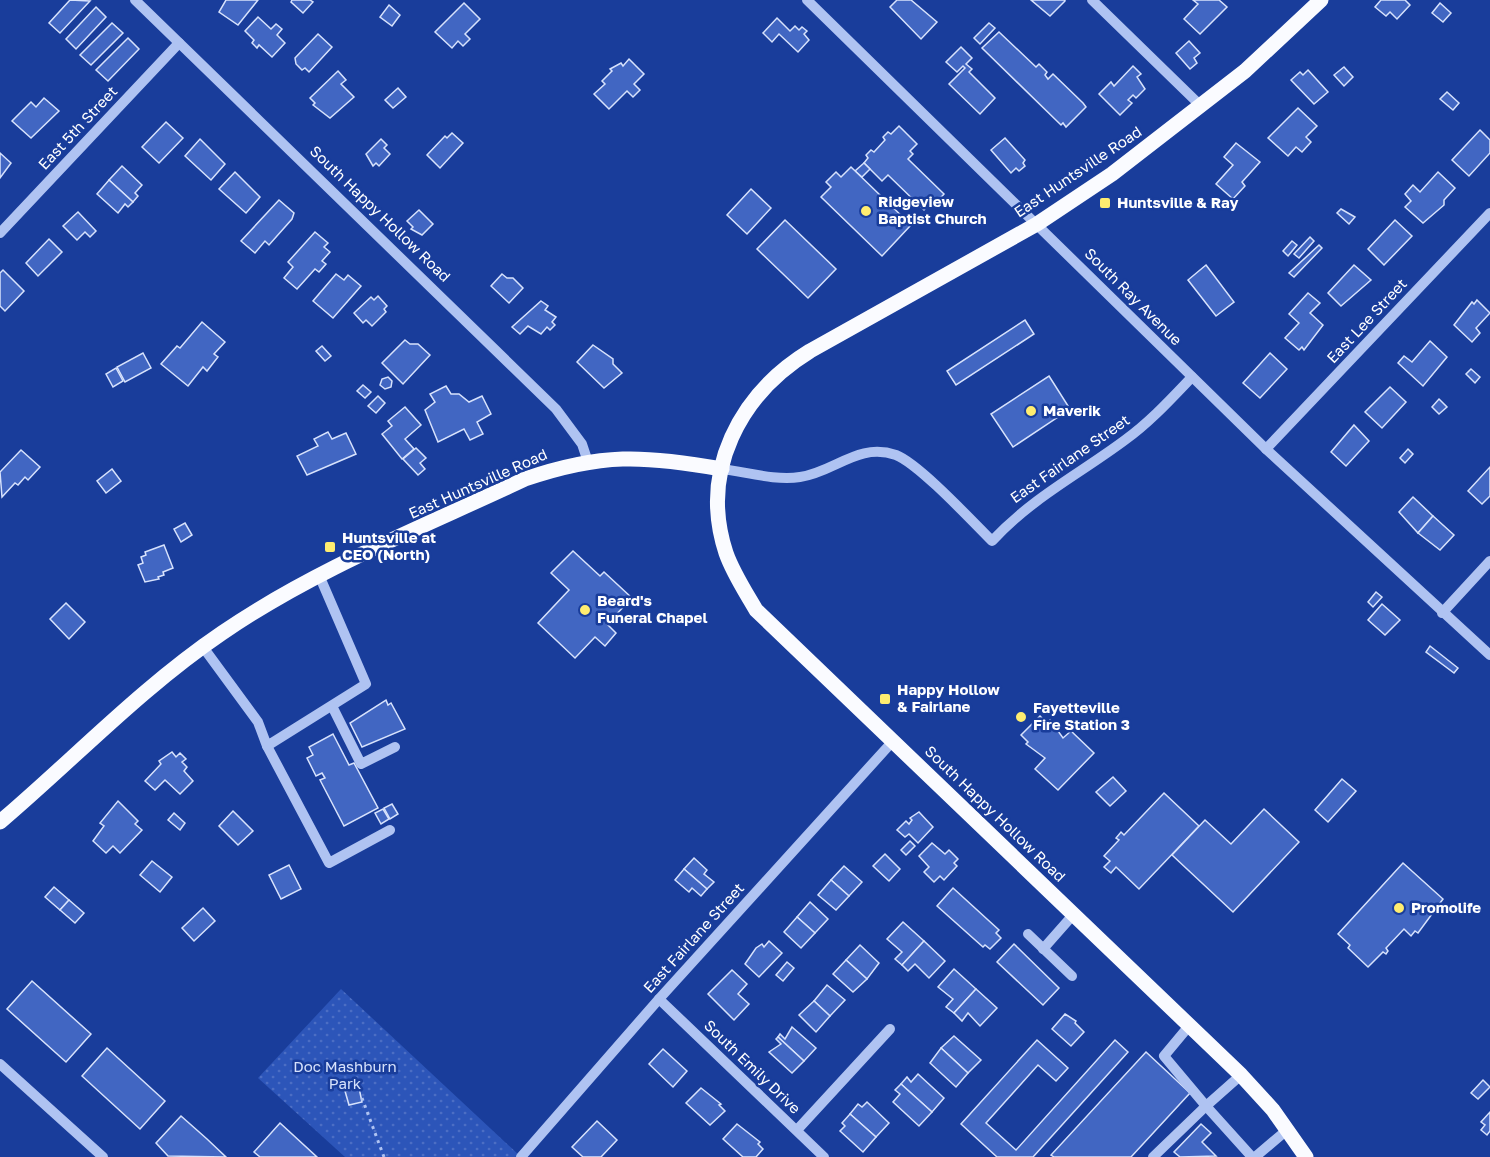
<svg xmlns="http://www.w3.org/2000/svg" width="1490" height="1157" viewBox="0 0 1490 1157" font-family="'Golos Text',sans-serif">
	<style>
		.green { fill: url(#green-dots) }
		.building { fill: #4166c2; stroke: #d7e2fc; stroke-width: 1.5 }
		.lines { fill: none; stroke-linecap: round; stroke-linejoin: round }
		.path { stroke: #afc3f2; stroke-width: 3; stroke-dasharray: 3 4.5; stroke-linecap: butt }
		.minor { stroke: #afc3f2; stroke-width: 10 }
		.major { stroke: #fafbff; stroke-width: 15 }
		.poi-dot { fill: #ffed70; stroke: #193d9b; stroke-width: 2 }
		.labels { text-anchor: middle; stroke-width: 5; stroke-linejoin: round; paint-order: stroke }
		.street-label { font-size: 15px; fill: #fff; stroke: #193d9b }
		.poi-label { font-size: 15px; font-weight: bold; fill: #fff; stroke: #193d9b; text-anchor: start }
		.park-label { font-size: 15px; fill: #d7e2fc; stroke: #193d9b }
	</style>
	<defs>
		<pattern id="green-dots" width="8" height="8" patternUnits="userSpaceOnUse" patternTransform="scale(1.5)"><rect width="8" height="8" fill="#2c55b9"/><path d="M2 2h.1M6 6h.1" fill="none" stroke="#4c6ec4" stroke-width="1.8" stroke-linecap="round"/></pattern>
	</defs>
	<rect width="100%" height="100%" fill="#193d9b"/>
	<polygon class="green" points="341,989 521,1157 345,1157 258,1078"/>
	<g class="building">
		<polygon points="70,0 90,1 60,33 49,23"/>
		<polygon points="226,0 258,0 238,25 219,12"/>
		<polygon points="292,0 310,0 313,2 303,13 291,2"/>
		<polygon points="897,0 911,0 937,22 921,39 890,7"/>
		<polygon points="1031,0 1065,0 1065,1 1050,16"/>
		<polygon points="1193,0 1219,0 1227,7 1200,34 1184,19 1198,4"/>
		<polygon points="1381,0 1405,0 1410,5 1397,19 1390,12 1386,16 1375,7"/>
		<polygon points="464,3 480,19 465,34 470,39 463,46 458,41 452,48 435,32"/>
		<polygon points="1440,3 1451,13 1443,22 1432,13"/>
		<polygon points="389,5 400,15 392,26 380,17"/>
		<polygon points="96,7 106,17 76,49 66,39"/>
		<polygon points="258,17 271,29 276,24 282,29 277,35 285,43 272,57 259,45 257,48 252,43 254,40 245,31"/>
		<polygon points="777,18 790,31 795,26 799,30 802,27 807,31 804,34 809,40 798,52 779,34 772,42 763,33"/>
		<polygon points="112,23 123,33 91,65 80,55"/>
		<polygon points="989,23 995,28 980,44 974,38"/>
		<polygon points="999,32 1036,67 1039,64 1047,72 1045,75 1048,79 1053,74 1083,103 1086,107 1066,127 1063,123 1061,125 982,48"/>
		<polygon points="318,34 332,47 309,72 305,68 302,70 296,64 295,58"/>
		<polygon points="128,38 139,49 108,81 96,70"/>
		<polygon points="1189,41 1200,53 1194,58 1197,63 1190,69 1176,53"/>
		<polygon points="961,47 972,58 966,64 972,69 969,72 995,98 980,114 949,84 965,68 963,66 957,72 946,62"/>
		<polygon points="629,59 644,74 634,84 640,90 633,97 627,91 609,109 594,94 605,84 602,81 612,71 610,69 621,63 623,66"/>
		<polygon points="1133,66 1141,74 1137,77 1145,89 1136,98 1133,95 1128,100 1132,103 1120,115 1099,94 1111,82 1114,86"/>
		<polygon points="1344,67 1353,77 1344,86 1334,75"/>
		<polygon points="1308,70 1328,92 1314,104 1291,80 1300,72 1303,75"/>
		<polygon points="338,71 346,80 341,84 354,97 330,118 313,105 315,103 310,98"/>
		<polygon points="398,88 406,97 393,108 385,100"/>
		<polygon points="1447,92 1459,103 1453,110 1440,99"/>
		<polygon points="44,98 59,111 31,138 12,121 31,102 36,107"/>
		<polygon points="1298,108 1317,126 1306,137 1311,142 1302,152 1296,147 1288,156 1268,138"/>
		<polygon points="166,122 183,138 159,163 142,147"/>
		<polygon points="899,126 917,144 910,151 913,154 908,159 944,194 933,206 930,203 924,210 888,175 882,181 864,163 868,158 866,155 871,150 874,152 885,140 883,137 888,132 891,134"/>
		<polygon points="1480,130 1490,140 1490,153 1469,176 1452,160"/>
		<polygon points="452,133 463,143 440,168 427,155 445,136 447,138"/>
		<polygon points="1005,138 1025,160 1023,163 1025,166 1019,171 1016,168 1011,173 991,150"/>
		<polygon points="200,139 225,164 211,180 185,156"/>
		<polygon points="381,139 387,145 384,148 390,154 379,166 376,163 373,166 366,154"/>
		<polygon points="1236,143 1260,162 1242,182 1245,186 1233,199 1216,184 1233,165 1224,157"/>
		<polygon points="0,153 11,163 0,178"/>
		<polygon points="864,163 870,169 862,177 855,171"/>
		<polygon points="122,166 142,185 135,193 138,196 133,202 109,180"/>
		<polygon points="851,167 911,225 882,256 821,197 831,187 826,182 836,172 841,177"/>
		<polygon points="235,172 260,197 246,213 219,189"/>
		<polygon points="1438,172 1455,188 1444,200 1444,205 1423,223 1405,207 1411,201 1405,194 1413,185 1420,192"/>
		<polygon points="109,180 133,202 128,207 125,204 118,213 97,194"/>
		<polygon points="751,189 771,208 747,234 727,215"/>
		<polygon points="279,200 294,213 292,219 269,245 265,241 255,253 241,241"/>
		<polygon points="1341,209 1355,217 1349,224 1337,213"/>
		<polygon points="419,210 433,224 422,235 411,229 413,227 407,221"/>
		<polygon points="78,212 96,231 90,237 85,232 77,240 63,226"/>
		<polygon points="785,220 836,269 808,298 757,249"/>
		<polygon points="1395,220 1412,236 1384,265 1368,249"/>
		<polygon points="315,232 328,243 324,247 330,252 322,261 326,264 319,272 315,269 297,289 284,278 293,267 288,262"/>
		<polygon points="1310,237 1314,241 1299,258 1294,254"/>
		<polygon points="49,239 62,252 38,276 26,263"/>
		<polygon points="1292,241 1297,245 1288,256 1283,251"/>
		<polygon points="1319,245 1322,248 1294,277 1289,273"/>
		<polygon points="1206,265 1234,302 1216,316 1188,280"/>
		<polygon points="1354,265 1371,280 1341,306 1328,293"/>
		<polygon points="3,270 24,291 5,311 0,306 0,273"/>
		<polygon points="336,274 344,280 348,275 361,286 333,318 313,301"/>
		<polygon points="502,274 507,278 513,278 523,288 509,303 491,286"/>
		<polygon points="1308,293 1320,303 1310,313 1323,325 1304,350 1302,347 1299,350 1285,338 1299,323 1289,314"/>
		<polygon points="378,296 387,306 384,309 386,312 372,326 366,320 363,323 354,313 371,297 374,300"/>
		<polygon points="1477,300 1490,313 1476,328 1480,333 1472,342 1454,325 1472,302 1474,304"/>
		<polygon points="541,301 548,306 545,310 556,317 552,322 555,325 550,330 547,327 541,334 528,326 520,334 512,327"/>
		<polygon points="1025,320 1034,334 956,385 947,371"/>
		<polygon points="202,322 225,342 214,354 218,357 207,371 203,367 188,386 161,364 177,346 180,348"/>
		<polygon points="405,340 410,344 418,344 430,355 403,384 382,363"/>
		<polygon points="1430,341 1447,357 1423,386 1398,363 1404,356 1412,362"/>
		<polygon points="593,345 613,359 613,364 622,373 604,388 577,362"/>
		<polygon points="322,346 331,356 325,361 316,351"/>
		<polygon points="143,353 151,368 125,382 117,367"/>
		<polygon points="1270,353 1287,369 1260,398 1243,383"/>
		<polygon points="116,368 123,381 113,387 106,374"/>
		<polygon points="1471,369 1480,377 1475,383 1466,374"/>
		<polygon points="1049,376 1070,409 1013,447 991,414"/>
		<polygon points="388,377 392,381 391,387 385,389 380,385 382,379"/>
		<polygon points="363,385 371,392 365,398 357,391"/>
		<polygon points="446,386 451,394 459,394 469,402 482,396 491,414 477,422 483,434 470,440 464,429 438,442 425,410 435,402 430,394"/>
		<polygon points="1390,387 1406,402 1382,428 1365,412"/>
		<polygon points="378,396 385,403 376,413 368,406"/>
		<polygon points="1439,399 1447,407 1439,414 1432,407"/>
		<polygon points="405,407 421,425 405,439 414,449 402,459 382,434 392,426 388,421"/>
		<polygon points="1354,425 1369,441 1346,466 1331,452"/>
		<polygon points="328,432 332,439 346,433 356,454 307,475 297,456 318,446 314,439"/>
		<polygon points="416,448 426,458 420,463 425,469 418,475 403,459"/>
		<polygon points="1408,449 1413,454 1405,463 1400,458"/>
		<polygon points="21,450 40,467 28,480 25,477 18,485 15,483 2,497 0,472"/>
		<polygon points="1490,467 1490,496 1482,504 1468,491"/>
		<polygon points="112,469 121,481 106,493 97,481"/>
		<polygon points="1413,497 1433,516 1418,533 1399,512"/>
		<polygon points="1433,516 1454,535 1440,550 1418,533"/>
		<polygon points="185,523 192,535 181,542 174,529"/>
		<polygon points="164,545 173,568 163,572 164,575 158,577 159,579 145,582 138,565 143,563 141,557 146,555 145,552"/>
		<polygon points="573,551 600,576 604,572 632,598 607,624 616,633 605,646 595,637 575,658 538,623 569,590 551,573"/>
		<polygon points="1376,592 1382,597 1373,607 1368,602"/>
		<polygon points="66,603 85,622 69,639 50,619"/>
		<polygon points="1382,604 1400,620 1385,635 1368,620"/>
		<polygon points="1430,646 1458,668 1454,673 1426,652"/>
		<polygon points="386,700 388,705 391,703 405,729 362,747 350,723"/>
		<polygon points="1040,716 1047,723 1050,720 1063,738 1071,731 1094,753 1058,790 1035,769 1045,758 1026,744 1028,742 1021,735"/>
		<polygon points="333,734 349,765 354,763 378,808 344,826 320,780 325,778 322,773 316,776 307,758 313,755 309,747"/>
		<polygon points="172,752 176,757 180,753 186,759 182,762 187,767 184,771 193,781 180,794 165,780 155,790 145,781 161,764 159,761"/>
		<polygon points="1113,777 1126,791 1110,806 1096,792"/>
		<polygon points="1342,779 1356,791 1328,822 1315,810"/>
		<polygon points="1164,793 1199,826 1139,889 1116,867 1111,873 1104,867 1110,861 1104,856 1119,840 1116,838 1121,832 1124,835"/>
		<polygon points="118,801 138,821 135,824 142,830 120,853 113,846 106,853 93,841 104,826 100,823"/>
		<polygon points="392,804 398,814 390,819 384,808"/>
		<polygon points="383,809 389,819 381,824 375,813"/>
		<polygon points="1264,809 1299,842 1233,912 1172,855 1205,820 1231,844"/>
		<polygon points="233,811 253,831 238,845 219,826"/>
		<polygon points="919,812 933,827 918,843 909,834 905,837 897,830 906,821 909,824 912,820 910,818"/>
		<polygon points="174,813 185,823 180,830 168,820"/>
		<polygon points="910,841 915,846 906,855 901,850"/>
		<polygon points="932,843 945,854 949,850 958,859 954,863 957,866 944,880 940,876 934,882 924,872 929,867 919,856"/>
		<polygon points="885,854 900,869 889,881 873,866"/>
		<polygon points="694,858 707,870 704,874 714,882 707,889 684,869"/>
		<polygon points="152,861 172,877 160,892 140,875"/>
		<polygon points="1403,863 1443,899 1418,933 1415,931 1411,936 1404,929 1386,948 1388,951 1386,954 1383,952 1368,967 1348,948 1350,945 1338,934"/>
		<polygon points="289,865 301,889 281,899 269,875"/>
		<polygon points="844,866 862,882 849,896 831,880"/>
		<polygon points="684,869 707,889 701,896 692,888 689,892 675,880"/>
		<polygon points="831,880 849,896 836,910 818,895"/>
		<polygon points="54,887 69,900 60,910 45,897"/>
		<polygon points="953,888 999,930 996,933 1001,938 990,949 985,945 983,947 937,906"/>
		<polygon points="69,900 84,913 75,923 60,910"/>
		<polygon points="810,902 828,919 815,933 797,917"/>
		<polygon points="203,908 215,921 194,941 182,928"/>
		<polygon points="797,917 815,933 801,948 784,932"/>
		<polygon points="903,922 924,941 902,965 895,959 902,952 887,939"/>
		<polygon points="769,941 782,953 759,977 745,964 756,948 762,944 764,947"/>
		<polygon points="924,941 945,961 929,978 915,964 908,971 902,965"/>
		<polygon points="1014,944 1059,988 1043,1005 997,962"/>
		<polygon points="860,945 879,963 867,979 846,960"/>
		<polygon points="846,960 867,979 853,992 833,974"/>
		<polygon points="787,962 794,968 783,981 776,975"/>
		<polygon points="954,969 976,989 954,1013 946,1007 953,999 938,987"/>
		<polygon points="732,970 747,984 738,994 749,1004 734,1020 708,994"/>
		<polygon points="32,981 91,1034 66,1062 7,1009"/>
		<polygon points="827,985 845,1000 830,1016 814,1001"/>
		<polygon points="976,989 997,1008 980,1026 968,1013 962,1021 954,1013"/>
		<polygon points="814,1001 830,1016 816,1032 799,1015"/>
		<polygon points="1065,1014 1076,1021 1075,1023 1084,1032 1071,1046 1052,1029"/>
		<polygon points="792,1027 816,1048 804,1061 778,1037 780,1034 785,1039"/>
		<polygon points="954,1036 981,1060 968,1073 941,1048"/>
		<polygon points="778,1037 804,1061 792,1073 769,1052 781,1044 776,1039"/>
		<polygon points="1037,1040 1068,1068 1056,1081 1038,1065 986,1123 1016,1150 1115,1040 1128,1052 1033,1157 997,1157 961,1124"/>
		<polygon points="107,1048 165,1101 140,1129 82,1076"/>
		<polygon points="941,1048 968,1073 956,1087 930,1063"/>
		<polygon points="663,1049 687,1071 673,1087 649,1064"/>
		<polygon points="1146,1052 1190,1093 1131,1157 1054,1157 1051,1155"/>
		<polygon points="918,1074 944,1098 932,1112 901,1084 907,1077 911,1082"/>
		<polygon points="1483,1080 1490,1087 1478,1099 1471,1093"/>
		<polygon points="901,1084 932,1112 919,1126 893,1102 900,1094 895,1090"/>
		<polygon points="359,1088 362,1102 349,1105 345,1091"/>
		<polygon points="701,1088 721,1104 719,1105 725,1111 710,1125 686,1103"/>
		<polygon points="867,1102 889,1123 876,1137 850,1114 858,1104 862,1107"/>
		<polygon points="1490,1112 1490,1131 1487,1135 1481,1130 1485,1125 1481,1122"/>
		<polygon points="850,1114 876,1137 863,1152 840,1131 845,1126 842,1123"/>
		<polygon points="181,1116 207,1139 226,1157 168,1156 156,1143"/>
		<polygon points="597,1121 617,1140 601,1157 583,1157 572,1147"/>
		<polygon points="280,1123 317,1157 260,1157 254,1152"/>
		<polygon points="737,1124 760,1142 758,1144 763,1149 756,1157 743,1157 723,1139"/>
		<polygon points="1201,1124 1211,1133 1202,1142 1216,1156 1180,1157 1174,1152"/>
	</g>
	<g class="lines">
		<polyline class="path" points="362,1098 384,1157"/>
		<g class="minor">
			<polyline points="135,0 556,409 582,444 588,462"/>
			<polyline points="807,0 1266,449 1490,655"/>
			<polyline points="1092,0 1202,107"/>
			<polyline points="0,233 179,43"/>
			<polyline points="1266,449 1490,213"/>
			<path d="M722,469C746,472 776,481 800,477C835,472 858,442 896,455C919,464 972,521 992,541C1033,497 1078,475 1125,440C1150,422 1171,399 1192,377"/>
			<polyline points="1442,613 1490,561"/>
			<polyline points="203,647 258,722 267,746 366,684 319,575"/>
			<polyline points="332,706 361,764 395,747"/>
			<polyline points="267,746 329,863 390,830"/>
			<polyline points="1028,934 1072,976"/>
			<polyline points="1043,949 1073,915"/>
			<polyline points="659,999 824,1157"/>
			<polyline points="0,1064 103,1157"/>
			<polyline points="1241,1075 1206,1106 1252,1157"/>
			<polyline points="797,1130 890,1029"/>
			<polyline points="521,1157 659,999 893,741"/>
			<polyline points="1153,1157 1206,1106 1164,1056 1189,1026"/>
			<polyline points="1255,1157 1287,1130"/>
		</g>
		<g class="major">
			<path d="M0,822C74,759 141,688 222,633C315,569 423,527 525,479C601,453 644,455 722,469"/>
			<path d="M1306,1157L1273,1110L1241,1075L756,610C745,591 733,573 726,553C699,471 740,394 810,351L1037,224L1112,174L1245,71L1321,0"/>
		</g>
	</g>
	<g class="poi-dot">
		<rect x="1099" y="197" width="12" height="12" rx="3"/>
		<circle cx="866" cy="211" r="6"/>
		<circle cx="1031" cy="411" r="6"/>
		<rect x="324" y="541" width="12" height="12" rx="3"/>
		<circle cx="585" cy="610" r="6"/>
		<rect x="879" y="693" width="12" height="12" rx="3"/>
		<circle cx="1021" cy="717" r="6"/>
		<circle cx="1399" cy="908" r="6"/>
	</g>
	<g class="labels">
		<g class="street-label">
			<text transform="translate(78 128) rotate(-47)" y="5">East 5th Street</text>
			<text transform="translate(1078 172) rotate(-34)" y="5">East Huntsville Road</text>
			<text transform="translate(380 214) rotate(44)" y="5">South Happy Hollow Road</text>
			<text transform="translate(1133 297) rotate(45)" y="5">South Ray Avenue</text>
			<text transform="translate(1367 321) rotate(-47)" y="5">East Lee Street</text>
			<text transform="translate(1070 459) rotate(-35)" y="5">East Fairlane Street</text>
			<text transform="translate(478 484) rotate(-24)" y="5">East Huntsville Road</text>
			<text transform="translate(995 814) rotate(44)" y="5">South Happy Hollow Road</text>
			<text transform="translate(694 938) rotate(-48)" y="5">East Fairlane Street</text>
			<text transform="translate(752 1067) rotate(44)" y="5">South Emily Drive</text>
		</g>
		<g class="poi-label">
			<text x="878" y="207">Ridgeview<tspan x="878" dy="17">Baptist Church</tspan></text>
			<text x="1117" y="208">Huntsville &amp; Ray</text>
			<text x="1043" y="416">Maverik</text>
			<text x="342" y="543">Huntsville at<tspan x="342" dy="17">CEO (North)</tspan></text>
			<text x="597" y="606">Beard's<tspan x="597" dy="17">Funeral Chapel</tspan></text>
			<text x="897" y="695">Happy Hollow<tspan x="897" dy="17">&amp; Fairlane</tspan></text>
			<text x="1033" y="713">Fayetteville<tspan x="1033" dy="17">Fire Station 3</tspan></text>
			<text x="1411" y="913">Promolife</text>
		</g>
		<g class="park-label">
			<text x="345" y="1072">Doc Mashburn<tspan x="345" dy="17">Park</tspan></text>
		</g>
	</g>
</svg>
